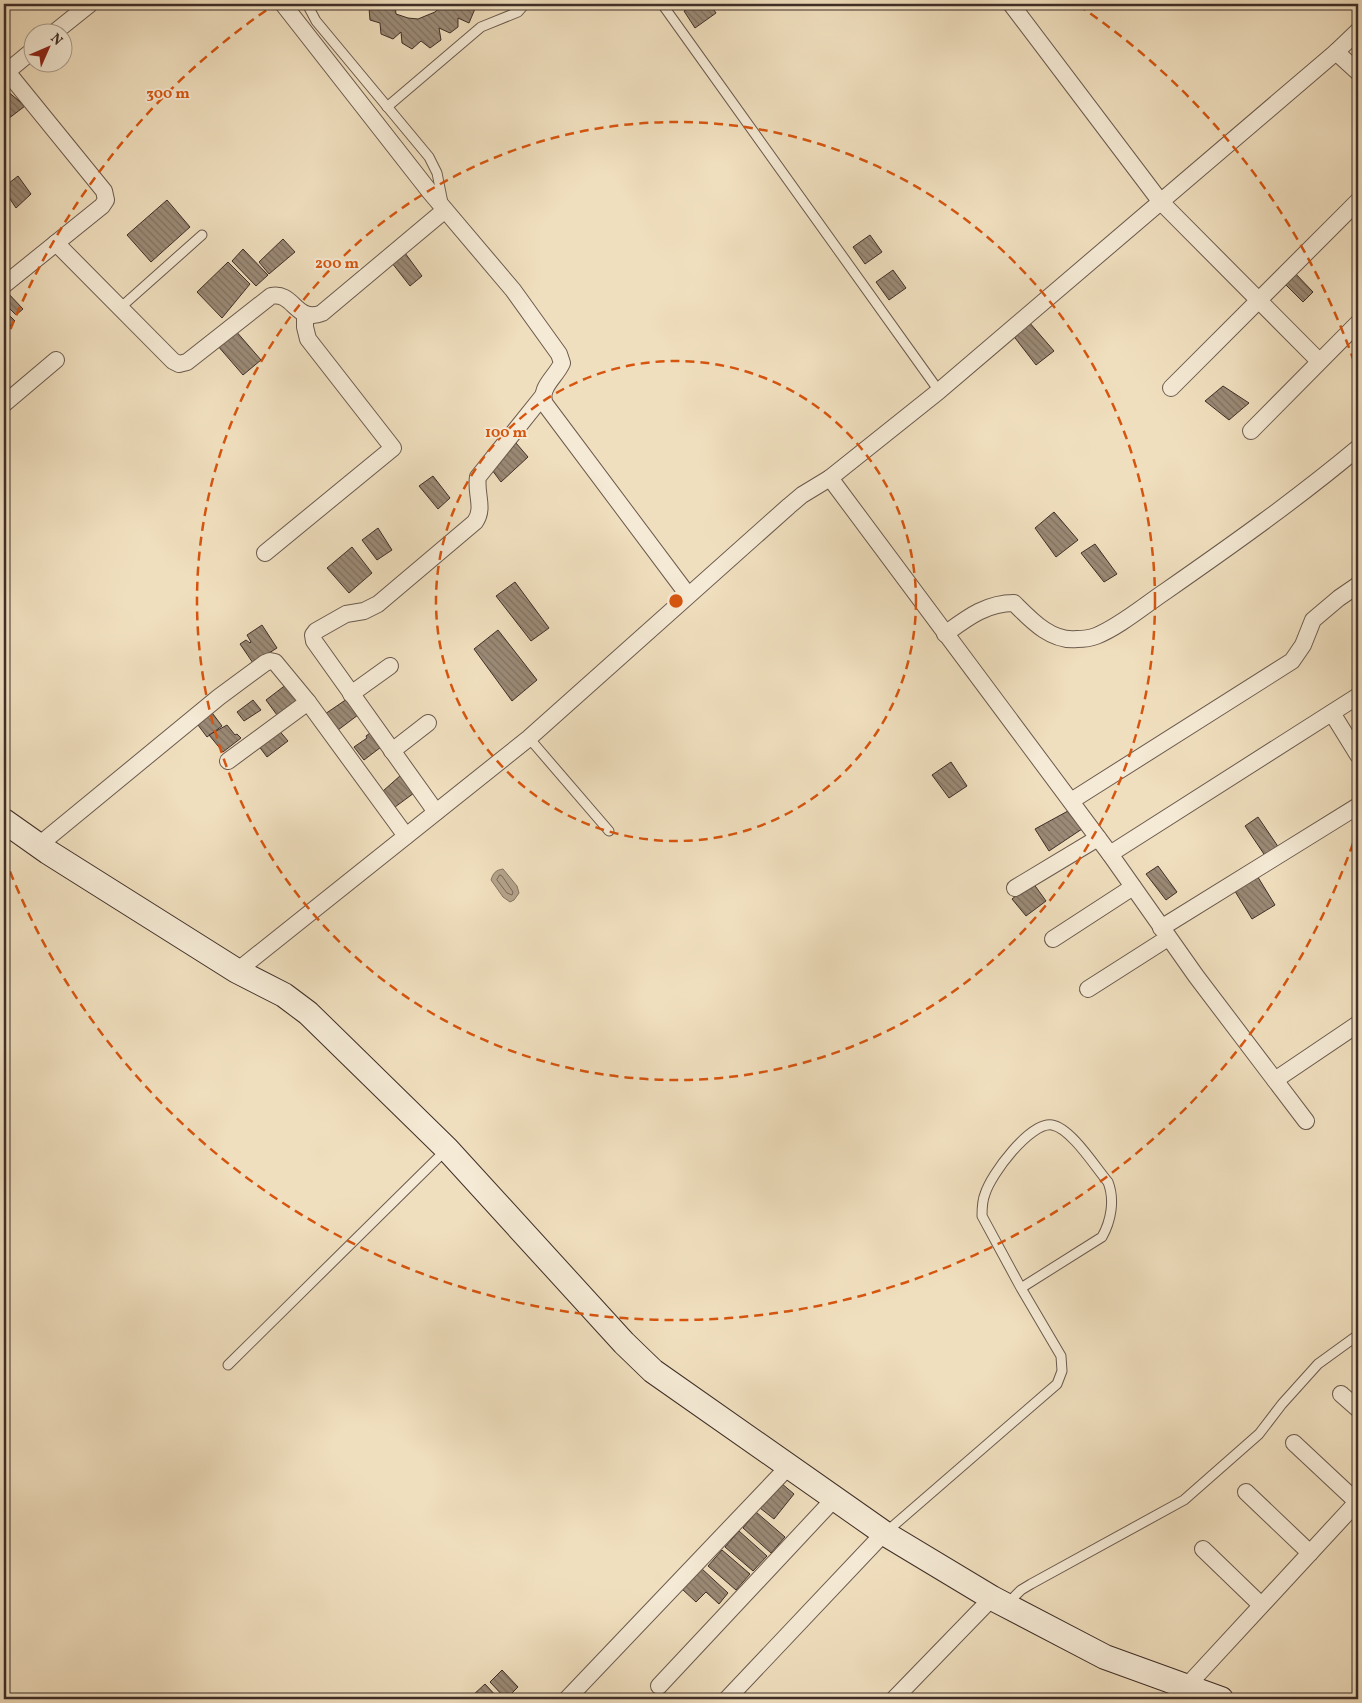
<svg xmlns="http://www.w3.org/2000/svg" width="1362" height="1703" viewBox="0 0 1362 1703" font-family="Vollkorn,serif">
	<style>
		.water { fill: #b4a38b; stroke: #857463 }
		.lines { fill: none; stroke-linecap: round; stroke-linejoin: round }
		.shore { stroke: #7a685a; stroke-width: 1 }
		.building { fill: url(#building-back-hatch); stroke: #3f2e28 }
		.lane-casing { stroke: #6b5a4e; stroke-width: 11 }
		.street-casing { stroke: #6b5a4e; stroke-width: 18 }
		.secondary-casing { stroke: #3f2e28; stroke-width: 26 }
		.lane { stroke: #f5ead5; stroke-width: 9 }
		.street { stroke: #f5ead5; stroke-width: 16 }
		.secondary { stroke: #f5ead5; stroke-width: 24 }
		.ring { fill: none; stroke: #d7550f; stroke-width: 2.5; stroke-dasharray: 9 6 }
		.centre { fill: #d7550f; stroke: #f5ead5; stroke-width: 2.5 }
		.ring-label { font-size: 15px; text-anchor: middle; font-weight: bold; fill: #d7550f; stroke: #f5ead5; stroke-width: 4; stroke-linejoin: round; paint-order: stroke }
	</style>
	<defs>
		<pattern id="building-back-hatch" width="6" height="6" patternUnits="userSpaceOnUse" patternTransform="scale(1.25)"><rect width="6" height="6" fill="#9b8a76"/><path d="M-1 5l2 2M0 0l6 6M5-1l2 2" fill="none" stroke="#807161"/></pattern>
	</defs>
	<rect width="100%" height="100%" fill="#f0dfbe"/>
	<filter id="stains"><feTurbulence type="fractalNoise" baseFrequency=".004" numOctaves="4"/><feColorMatrix values="0 0 0 0 .2 0 0 0 0 .09 0 0 0 0 .02 0 0 0 .5 -.17"/></filter>
	<radialGradient id="worn" r=".72"><stop offset=".6" stop-color="#630" stop-opacity="0"/><stop offset="1" stop-color="#630" stop-opacity=".3"/></radialGradient>
	<path class="water" d="M503,869L517,886L519,893L514,900L510,902L503,897L491,880C493,873 496,870 503,869Z"/>
	<g class="lines">
		<polygon class="shore" points="500,875 502,876 513,892 512,895 507,893 497,880"/>
	</g>
	<g class="building">
		<polygon points="375,4 395,4 396,14 408,18 418,19 435,12 444,4 477,4 469,23 458,18 458,27 450,33 439,28 441,40 430,48 421,41 412,49 402,43 401,32 393,39 381,34 380,23 370,20 369,8"/>
		<polygon points="695,4 710,4 716,13 695,28 684,11"/>
		<polygon points="6,90 25,106 4,122 4,92"/>
		<polygon points="18,176 31,194 16,208 4,190 4,187"/>
		<polygon points="167,200 190,227 151,262 127,235"/>
		<polygon points="4,205 9,212 4,217"/>
		<polygon points="870,235 882,252 865,264 853,247"/>
		<polygon points="283,239 295,252 269,274 259,262"/>
		<polygon points="243,249 268,275 256,286 232,261"/>
		<polygon points="405,253 422,276 410,286 392,263"/>
		<polygon points="228,262 250,284 222,318 197,292"/>
		<polygon points="893,270 906,288 889,300 876,282"/>
		<polygon points="1294,272 1313,292 1303,302 1284,283"/>
		<polygon points="6,291 23,309 16,315 4,303 4,293"/>
		<polygon points="4,310 15,321 4,332"/>
		<polygon points="1029,322 1054,351 1036,365 1012,334"/>
		<polygon points="235,330 261,360 243,375 217,345"/>
		<polygon points="1223,386 1249,403 1229,420 1205,401"/>
		<polygon points="516,443 528,457 501,482 489,466"/>
		<polygon points="433,476 450,498 438,509 419,486"/>
		<polygon points="1054,512 1078,540 1056,557 1035,528"/>
		<polygon points="378,528 392,550 377,560 362,540"/>
		<polygon points="1095,544 1117,574 1104,582 1081,553"/>
		<polygon points="352,547 372,573 349,593 327,568"/>
		<polygon points="515,582 549,628 531,641 496,596"/>
		<polygon points="262,625 277,648 253,663 240,644 246,640 250,643 251,642 247,635"/>
		<polygon points="498,630 537,680 512,701 474,649"/>
		<polygon points="287,684 299,700 277,715 266,700"/>
		<polygon points="347,699 358,715 338,730 325,714"/>
		<polygon points="253,700 261,710 244,721 237,712"/>
		<polygon points="210,710 222,726 207,737 195,721"/>
		<polygon points="227,725 235,735 237,734 241,738 223,752 209,735"/>
		<polygon points="277,728 288,741 267,757 258,745"/>
		<polygon points="374,730 385,744 364,760 354,747 367,738 366,736"/>
		<polygon points="951,762 967,786 949,798 932,775"/>
		<polygon points="401,775 414,793 395,807 383,791"/>
		<polygon points="1068,811 1082,829 1049,851 1035,829"/>
		<polygon points="1258,817 1279,848 1266,857 1245,826"/>
		<polygon points="1158,866 1177,892 1166,900 1146,874"/>
		<polygon points="1256,874 1275,905 1252,919 1233,888"/>
		<polygon points="1033,883 1046,901 1026,916 1012,899"/>
		<polygon points="781,1483 794,1494 774,1519 760,1508"/>
		<polygon points="756,1512 785,1537 771,1553 743,1528"/>
		<polygon points="739,1531 767,1556 753,1571 725,1547"/>
		<polygon points="722,1550 750,1574 736,1590 708,1566"/>
		<polygon points="701,1568 728,1593 719,1604 706,1592 696,1602 682,1589"/>
		<polygon points="502,1670 518,1687 506,1699 490,1682"/>
		<polygon points="485,1684 499,1699 476,1699 472,1696"/>
		<polygon points="528,1694 534,1699 523,1699"/>
		<polygon points="940,1694 946,1699 935,1699"/>
	</g>
	<g class="lines">
		<g class="lane-casing">
			<g id="lane">
				<polyline points="307,4 316,21 429,157 437,173 443,203"/>
				<polyline points="662,4 939,391"/>
				<polyline points="387,107 481,27 518,12 525,4"/>
				<polyline points="120,308 202,235"/>
				<polyline points="529,738 609,831"/>
				<polyline points="228,1365 447,1149"/>
				<path d="M885,1533L1057,1384L1062,1371L1061,1356L1021,1288L982,1216C982,1208 982,1201 985,1194C991,1174 1030,1122 1052,1125C1071,1128 1096,1168 1108,1182C1115,1200 1111,1221 1102,1237L1021,1288"/>
				<polyline points="1007,1604 1021,1590 1031,1584 1184,1500 1259,1434 1282,1404 1318,1364 1358,1335"/>
			</g>
		</g>
		<g class="street-casing">
			<g id="street">
				<path d="M283,4L430,192L513,290L559,354L562,363C556,377 538,388 545,404L688,595"/>
				<polyline points="1011,4 1160,201 1319,361"/>
				<polyline points="55,32 90,4"/>
				<polyline points="1336,52 1358,72"/>
				<polyline points="4,68 104,191 106,200 102,206 4,285"/>
				<polyline points="4,74 32,51"/>
				<path d="M56,243L173,361L179,364L187,362L271,296C294,291 296,324 322,313L445,210"/>
				<polyline points="1171,388 1358,201"/>
				<polyline points="4,404 56,360"/>
				<polyline points="1251,431 1358,323"/>
				<polyline points="830,478 1110,854 1196,976 1306,1121"/>
				<polyline points="265,553 393,448 308,339 305,327 305,315"/>
				<path d="M945,634C967,618 986,603 1014,603C1031,620 1051,642 1077,639C1083,639 1091,638 1096,636C1119,627 1145,605 1166,591C1232,545 1297,499 1358,448"/>
				<polyline points="351,694 390,666"/>
				<polyline points="1332,713 1358,755"/>
				<polyline points="392,751 428,723"/>
				<polyline points="228,761 308,702"/>
				<polyline points="1071,801 1292,661 1303,645 1313,620 1339,598 1358,585"/>
				<path d="M436,812L314,641L313,635L316,631L346,614L364,611L378,604L475,522C485,508 475,493 478,477L542,397"/>
				<polyline points="39,845 219,697 265,663 270,661 275,662 308,702 406,836"/>
				<polyline points="1110,854 1358,696"/>
				<polyline points="1015,888 1098,838"/>
				<polyline points="1161,928 1358,806"/>
				<polyline points="1053,939 1133,887"/>
				<polyline points="237,971 529,738 789,506 802,495 830,478 939,391 1336,52 1358,31"/>
				<polyline points="1088,989 1168,938"/>
				<polyline points="1275,1080 1358,1024"/>
				<polyline points="1341,1394 1358,1409"/>
				<polyline points="1294,1443 1357,1502"/>
				<polyline points="1246,1492 1310,1553"/>
				<polyline points="1203,1549 1261,1605"/>
				<polyline points="659,1686 835,1498"/>
				<polyline points="1186,1687 1358,1501"/>
				<polyline points="567,1699 789,1466"/>
				<polyline points="727,1699 884,1533"/>
				<polyline points="894,1699 992,1598"/>
			</g>
		</g>
		<g class="secondary-casing">
			<polyline id="secondary" points="4,821 48,852 237,971 284,995 308,1013 447,1149 624,1343 653,1371 884,1533 992,1598 1105,1657 1221,1699"/>
		</g>
		<use href="#lane" class="lane"/>
		<use href="#street" class="street"/>
		<use href="#secondary" class="secondary"/>
	</g>
	<g class="ring">
		<circle cx="676" cy="601" r="240"/>
		<circle cx="676" cy="601" r="479"/>
		<path d="M1358 829A719 719 0 0 1 5 859M5 343A719 719 0 0 1 274 5M1078 5A719 719 0 0 1 1358 373"/>
	</g>
	<circle cx="676" cy="601" r="8" class="centre"/>
	<g class="ring-label">
		<text x="168" y="98">300 m</text>
		<text x="337" y="268">200 m</text>
		<text x="506" y="437">100 m</text>
	</g>
	<rect width="1362" height="1703" fill="none" stroke="#f0dfbe" stroke-width="20"/>
	<rect x="5" y="5" width="1352" height="1693" fill="none" stroke="#3f2e28" stroke-width="2.5"/>
	<rect x="10" y="10" width="1342" height="1683" fill="none" stroke="#3f2e28"/>
	<g transform="translate(48 48) rotate(45)"><circle r="24" fill="#f5ead5" stroke="#ac9f90"/>
	<path d="M0-4L9 19L0 12L-9 19Z" fill="#8f2418"/>
	<text y="-8" font-size="14" font-weight="bold" text-anchor="middle" fill="#3f2e28">N</text>
	</g>
	<rect width="100%" height="100%" filter="url(#stains)"/>
	<rect width="100%" height="100%" fill="url(#worn)"/>
</svg>
